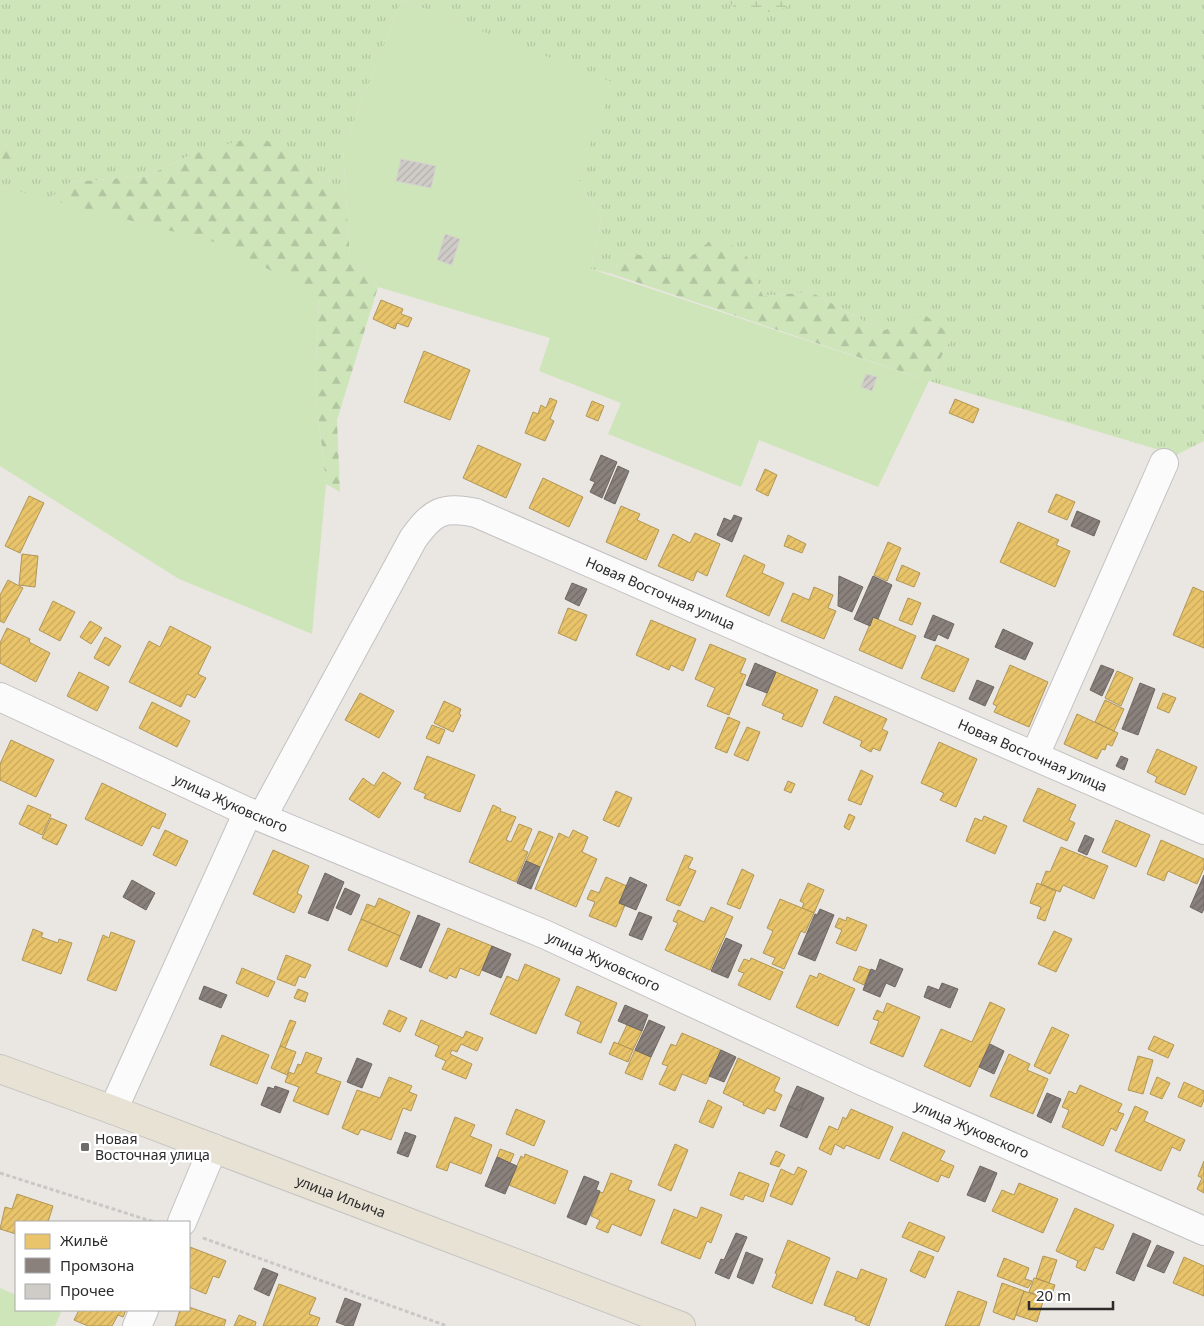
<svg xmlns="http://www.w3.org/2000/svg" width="1204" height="1326" viewBox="0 0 1204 1326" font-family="'Noto Sans',sans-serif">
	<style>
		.grass { fill: url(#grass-tufts) }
		.forest { fill: url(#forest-firs) }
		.wetland { fill: url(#wetland-marsh) }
		.garden { fill: #cee5ba }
		.homes { fill: url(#homes-hatch); stroke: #b09657 }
		.industry { fill: url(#industry-hatch); stroke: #6e6764 }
		.building { fill: url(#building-hatch); stroke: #d5d2ce }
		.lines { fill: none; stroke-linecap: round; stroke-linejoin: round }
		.minor-casing { stroke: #c3c2c2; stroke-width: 30 }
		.primary-casing { stroke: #c5c4c2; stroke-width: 30 }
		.path { stroke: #c8c8c7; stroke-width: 3; stroke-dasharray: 4 2.5; stroke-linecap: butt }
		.minor { stroke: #fcfbfb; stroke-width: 28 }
		.primary { stroke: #e7e2d4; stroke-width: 28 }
		.poi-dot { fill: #6e6c6b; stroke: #fff; stroke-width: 2 }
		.labels { text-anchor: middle; stroke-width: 5; stroke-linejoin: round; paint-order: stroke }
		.street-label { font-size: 14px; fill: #2b2b2b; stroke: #fff }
		.poi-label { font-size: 14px; fill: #2b2b2b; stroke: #fff; text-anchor: start }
	</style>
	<defs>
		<pattern id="grass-tufts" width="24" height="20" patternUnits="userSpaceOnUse" patternTransform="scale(1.25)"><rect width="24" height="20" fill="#cee5ba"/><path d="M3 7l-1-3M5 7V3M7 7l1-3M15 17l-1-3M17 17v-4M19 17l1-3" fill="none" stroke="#b1c5a0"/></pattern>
		<pattern id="forest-firs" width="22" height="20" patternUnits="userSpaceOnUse" patternTransform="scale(1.25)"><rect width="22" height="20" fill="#cee5ba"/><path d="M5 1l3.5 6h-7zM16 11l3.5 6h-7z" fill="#b1c5a0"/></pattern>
		<pattern id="wetland-marsh" width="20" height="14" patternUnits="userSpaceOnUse" patternTransform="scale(1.25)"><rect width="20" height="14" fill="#cee5ba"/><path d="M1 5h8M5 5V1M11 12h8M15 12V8" fill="none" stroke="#b1c5a0"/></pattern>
		<pattern id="homes-hatch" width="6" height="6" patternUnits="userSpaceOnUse" patternTransform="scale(1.25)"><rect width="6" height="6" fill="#e9c46a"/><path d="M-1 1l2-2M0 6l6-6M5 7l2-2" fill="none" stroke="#c8a95c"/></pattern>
		<pattern id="industry-hatch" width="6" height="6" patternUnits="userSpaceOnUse" patternTransform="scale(1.25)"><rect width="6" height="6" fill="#8a817c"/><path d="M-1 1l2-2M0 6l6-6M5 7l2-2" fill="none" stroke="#716a66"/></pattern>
		<pattern id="building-hatch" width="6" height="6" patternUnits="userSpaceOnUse" patternTransform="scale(1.25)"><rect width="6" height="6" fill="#cfccc8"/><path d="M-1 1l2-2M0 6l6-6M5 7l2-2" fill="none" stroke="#b2afac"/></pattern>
	</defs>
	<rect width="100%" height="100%" fill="#eae6e2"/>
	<polygon class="grass" points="0,0 1204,0 1204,441 1176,455 929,381 952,336 882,331 811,292 763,296 746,254 688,260 626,254 612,274 591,269 601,217 577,177 613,83 402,0 343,149 346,195 300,157 193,154 147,176 71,182 48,200 0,187 0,171 5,169 18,151 0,141"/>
	<g class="forest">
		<polygon points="257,136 300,157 346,195 350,255 378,287 337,420 340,492 326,484 315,388 319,298 48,200 71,182 147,176 193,154"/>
		<polygon points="0,141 18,151 5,169 0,171"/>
		<polygon points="716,236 746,254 763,296 811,292 882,331 925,315 952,336 929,381 612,274 626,254 688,259"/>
	</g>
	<polygon class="wetland" points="726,0 799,0 775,13 734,7"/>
	<g class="garden">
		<polygon points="402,0 614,83 577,177 601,217 591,269 929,381 878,487 759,440 741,487 608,434 621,403 539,371 550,338 378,287 350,255 343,149"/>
		<polygon points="0,187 226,245 319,298 315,388 326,484 312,634 179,579 0,466"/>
		<polygon points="0,1288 16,1295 16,1310 55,1310 61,1312 55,1326 0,1326"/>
	</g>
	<g class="homes">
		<polygon points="381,300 403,309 401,314 412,318 408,327 397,323 395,329 373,319"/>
		<polygon points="424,351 470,370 450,420 404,402"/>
		<polygon points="550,398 557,401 550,419 554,421 545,441 525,433 533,412 538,414 541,405 546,408"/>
		<polygon points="955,399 979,409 973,423 949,413"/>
		<polygon points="592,401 604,406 598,421 586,416"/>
		<polygon points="478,445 521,464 506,498 463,478"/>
		<polygon points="765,469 777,475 768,496 756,490"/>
		<polygon points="543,478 583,497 569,527 529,508"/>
		<polygon points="1056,494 1075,502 1067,520 1048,512"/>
		<polygon points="29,496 44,503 20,553 5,546"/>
		<polygon points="621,506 640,514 637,520 659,530 646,560 606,542"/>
		<polygon points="1018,522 1059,540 1056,545 1070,551 1055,587 1000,562"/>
		<polygon points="695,533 720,544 707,576 697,571 693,581 658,566 673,534 690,543"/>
		<polygon points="788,535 806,544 802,553 784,546"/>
		<polygon points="888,542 901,548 887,581 874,575"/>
		<polygon points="22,554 38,556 35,587 19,585"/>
		<polygon points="744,555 765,565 762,573 784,583 769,616 726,596"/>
		<polygon points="902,565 920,573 914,587 896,580"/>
		<polygon points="8,580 23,588 4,623 0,621 0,595"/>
		<polygon points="814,587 833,595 828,608 836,611 824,639 781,621 793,593 809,600"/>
		<polygon points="1193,587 1204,592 1204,648 1173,635"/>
		<polygon points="908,598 921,603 912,625 899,620"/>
		<polygon points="53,601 75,612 60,641 39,630"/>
		<polygon points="568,608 587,615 576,641 558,633"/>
		<polygon points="873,617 916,636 902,669 859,650"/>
		<polygon points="651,620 696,639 683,671 671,665 669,670 636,655"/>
		<polygon points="90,621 102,628 91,644 80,637"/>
		<polygon points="170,626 211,647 198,674 206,678 195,698 187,694 181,707 129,682 149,641 160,647"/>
		<polygon points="7,628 30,639 29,642 50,653 36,682 0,663 0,643"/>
		<polygon points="105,637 121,646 109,666 94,658"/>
		<polygon points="710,644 746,659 740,673 746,675 729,715 707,706 715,688 695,679"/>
		<polygon points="936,645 969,659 954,692 921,678"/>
		<polygon points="1010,665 1048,682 1029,727 994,712 997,706 993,704"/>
		<polygon points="1117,671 1133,678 1121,706 1105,698"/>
		<polygon points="79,672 109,687 97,711 67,696"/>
		<polygon points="776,672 818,690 802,727 782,719 784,714 762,705"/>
		<polygon points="360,693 394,711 379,738 345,720"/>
		<polygon points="1163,693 1176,698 1169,713 1157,708"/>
		<polygon points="835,696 887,719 882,729 888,732 880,751 873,748 871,752 860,746 862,741 823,723"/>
		<polygon points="1105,700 1124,709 1114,731 1095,722"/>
		<polygon points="444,701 461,709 459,714 461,715 453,732 434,723"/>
		<polygon points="152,702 190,721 177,747 139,728"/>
		<polygon points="1077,714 1118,733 1112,746 1107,744 1105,750 1102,749 1097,759 1064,744"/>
		<polygon points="728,717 740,722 727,753 715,748"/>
		<polygon points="432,725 445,730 439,744 426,738"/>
		<polygon points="747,727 760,732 748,761 734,755"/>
		<polygon points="11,740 54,760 36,797 0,780 0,764"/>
		<polygon points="939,742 977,759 956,807 940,800 944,793 921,783"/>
		<polygon points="1157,749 1197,767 1185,795 1155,782 1157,777 1147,772"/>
		<polygon points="427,756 475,775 460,812 424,798 426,794 414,789"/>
		<polygon points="861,770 873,776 861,805 848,800"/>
		<polygon points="383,772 401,783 379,818 349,799 363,778 374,786"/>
		<polygon points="788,781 795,784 791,793 784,790"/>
		<polygon points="102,783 166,814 159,829 152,826 142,846 85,819"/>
		<polygon points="1038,788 1076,805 1069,820 1075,823 1067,841 1023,821"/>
		<polygon points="616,791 632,798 619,827 603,820"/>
		<polygon points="28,805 51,815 42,835 19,824"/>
		<polygon points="493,805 501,809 500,811 516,817 506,840 511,842 519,824 532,829 523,850 528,852 516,882 469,862"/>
		<polygon points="849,814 855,817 849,830 844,827"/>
		<polygon points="984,816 1007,826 995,854 966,841 975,818 982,821"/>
		<polygon points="51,818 67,825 57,845 42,838"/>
		<polygon points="1116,820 1150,835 1136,867 1102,852"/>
		<polygon points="165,830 188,841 176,866 153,855"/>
		<polygon points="573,830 588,837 582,852 597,859 576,907 535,889 559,833 569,838"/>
		<polygon points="539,831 553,837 540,867 526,861"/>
		<polygon points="1161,840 1204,859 1204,868 1197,884 1168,871 1164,881 1147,874"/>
		<polygon points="1061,847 1108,866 1094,899 1063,885 1060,892 1041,884 1046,871 1050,872"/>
		<polygon points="273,850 309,866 297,893 302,896 294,913 253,894"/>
		<polygon points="685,855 693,858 688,868 696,871 680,906 666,900"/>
		<polygon points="742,869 754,875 740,909 727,904"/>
		<polygon points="606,877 627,886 619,903 625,905 616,927 589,916 595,902 587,899 591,890 599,893"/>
		<polygon points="808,883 824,890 814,913 802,908 804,903 800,901"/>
		<polygon points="1037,883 1056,891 1045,921 1037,918 1041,907 1030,903"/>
		<polygon points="379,898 410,912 400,936 361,919 367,904 375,907"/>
		<polygon points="780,899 814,913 805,933 801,931 784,969 772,964 775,958 763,953 773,931 767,928"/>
		<polygon points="711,907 733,917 710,970 665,950 678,923 673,921 678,910 704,922"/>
		<polygon points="847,917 867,925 856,951 836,943 842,930 835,927 839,918 846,921"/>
		<polygon points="361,919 400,936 387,967 348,950"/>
		<polygon points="448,928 492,946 479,976 460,968 456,978 449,975 447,979 429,971"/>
		<polygon points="33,929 43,933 41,937 58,943 59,939 72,943 61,974 22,960"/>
		<polygon points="1054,931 1072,939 1056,972 1038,964"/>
		<polygon points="111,932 135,941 116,991 87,980 103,935 109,938"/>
		<polygon points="286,955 311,965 305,978 299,976 295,986 277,979"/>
		<polygon points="751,958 783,972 770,1000 738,985 744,973 738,971 744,959 750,961"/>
		<polygon points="525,964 560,979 536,1034 490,1014 507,976 518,981"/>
		<polygon points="859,966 870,970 864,985 853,980"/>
		<polygon points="242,968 275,982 268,997 236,983"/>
		<polygon points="819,973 855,989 838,1026 796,1007 810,975 817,978"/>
		<polygon points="577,986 617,1003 601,1043 577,1033 581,1022 565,1015"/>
		<polygon points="298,989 308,993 305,1002 294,998"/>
		<polygon points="990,1002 1005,1009 970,1087 924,1066 941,1029 972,1042"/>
		<polygon points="887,1003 920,1017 903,1057 870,1043 879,1021 873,1019 877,1010 883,1013"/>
		<polygon points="389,1010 407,1018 400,1032 383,1024"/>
		<polygon points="290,1020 296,1022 285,1048 280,1046"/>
		<polygon points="421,1020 463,1038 466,1031 483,1038 477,1051 461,1044 457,1052 452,1050 450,1054 472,1064 466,1079 442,1069 446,1061 435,1056 439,1046 415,1035"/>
		<polygon points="627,1025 642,1031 633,1050 618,1044"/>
		<polygon points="1052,1027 1069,1035 1050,1074 1034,1066"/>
		<polygon points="682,1033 721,1050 706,1084 682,1074 675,1091 659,1084 668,1066 662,1064 671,1044 676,1046"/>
		<polygon points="222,1035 269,1055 257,1084 210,1065"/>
		<polygon points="1154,1036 1174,1045 1168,1058 1148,1049"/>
		<polygon points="614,1042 633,1050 628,1062 609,1054"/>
		<polygon points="280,1046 296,1052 287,1075 271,1068"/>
		<polygon points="635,1050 651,1057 642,1080 625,1073"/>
		<polygon points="306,1052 322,1058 316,1073 341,1082 328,1115 293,1101 299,1087 285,1082 289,1072 294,1074 298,1064 301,1065"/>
		<polygon points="1009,1054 1030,1064 1027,1070 1048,1079 1033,1114 990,1096"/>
		<polygon points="1138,1056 1153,1060 1143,1094 1128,1090"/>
		<polygon points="738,1058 780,1078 774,1091 782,1095 775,1111 767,1108 764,1114 743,1105 744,1103 723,1093"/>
		<polygon points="389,1077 412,1086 409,1092 417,1095 411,1111 403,1108 391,1140 361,1129 358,1135 342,1128 357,1090 380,1098"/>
		<polygon points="1157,1077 1170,1083 1162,1099 1150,1094"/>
		<polygon points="1184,1082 1204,1091 1204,1100 1201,1107 1178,1097"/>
		<polygon points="1080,1085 1122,1104 1118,1112 1124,1114 1116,1131 1111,1128 1103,1146 1062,1127 1069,1110 1062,1107 1069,1091 1076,1094"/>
		<polygon points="708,1100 722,1107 713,1128 699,1122"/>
		<polygon points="1135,1106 1148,1112 1144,1121 1185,1140 1180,1151 1172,1147 1161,1171 1115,1151"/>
		<polygon points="516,1109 545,1121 534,1146 506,1134"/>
		<polygon points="851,1109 893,1127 879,1159 846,1145 844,1149 835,1144 831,1155 819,1149 829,1126 838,1130 843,1117 846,1119"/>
		<polygon points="455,1117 475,1125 470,1136 492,1145 481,1174 450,1162 447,1171 436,1167"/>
		<polygon points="903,1132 945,1151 940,1160 954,1166 949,1178 941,1175 938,1182 890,1160"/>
		<polygon points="675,1144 688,1150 671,1191 658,1185"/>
		<polygon points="500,1149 514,1154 510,1163 497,1157"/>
		<polygon points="776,1151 785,1155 779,1167 770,1164"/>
		<polygon points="525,1154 568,1171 555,1204 509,1185 521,1156 524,1158"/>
		<polygon points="1204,1161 1204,1193 1197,1189 1202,1178 1198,1176"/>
		<polygon points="798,1167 807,1171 792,1205 770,1196 781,1169 794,1175"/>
		<polygon points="739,1172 769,1184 763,1202 745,1195 743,1200 730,1195"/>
		<polygon points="611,1173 632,1181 628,1190 655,1200 641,1236 612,1224 608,1233 596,1228 600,1220 591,1216 600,1192 603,1193"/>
		<polygon points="1019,1183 1058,1199 1043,1233 992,1211 1002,1190 1014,1195"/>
		<polygon points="17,1194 53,1206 48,1222 16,1222 16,1234 0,1229 5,1207 12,1209"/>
		<polygon points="701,1207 722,1215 711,1243 707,1241 700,1259 661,1243 674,1209 697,1218"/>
		<polygon points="1075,1208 1114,1225 1103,1250 1095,1247 1085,1271 1076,1267 1078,1261 1056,1251"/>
		<polygon points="909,1222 945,1237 938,1252 902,1237"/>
		<polygon points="788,1240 830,1258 812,1304 772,1287 777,1274 775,1273"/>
		<polygon points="190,1247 226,1261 219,1278 213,1276 206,1294 189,1287"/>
		<polygon points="919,1251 934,1257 925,1278 910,1271"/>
		<polygon points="1043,1256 1057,1260 1049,1283 1036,1278"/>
		<polygon points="1184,1257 1204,1266 1204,1296 1173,1283"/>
		<polygon points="1004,1258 1029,1268 1025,1279 1032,1281 1028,1288 997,1276"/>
		<polygon points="861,1269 887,1279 869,1326 855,1320 856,1317 824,1305 837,1271 857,1279"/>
		<polygon points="1034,1278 1055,1285 1050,1300 1029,1292"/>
		<polygon points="1002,1283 1024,1291 1014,1320 993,1312"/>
		<polygon points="279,1284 316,1298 309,1314 320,1318 317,1326 263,1326"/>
		<polygon points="958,1291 987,1302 979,1326 945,1326"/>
		<polygon points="1024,1291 1044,1298 1037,1322 1016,1315"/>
		<polygon points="189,1307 226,1320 224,1326 175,1326 180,1310 189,1310"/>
		<polygon points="79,1310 126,1310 123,1317 118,1315 112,1326 88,1326 74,1320"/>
		<polygon points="239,1315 256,1322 255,1326 234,1326"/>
	</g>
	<g class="industry">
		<polygon points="601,455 617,462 602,498 590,492 595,482 590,480"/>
		<polygon points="618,466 629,471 615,504 604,499"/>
		<polygon points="1077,511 1100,521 1094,536 1071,526"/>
		<polygon points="734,515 742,518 732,542 717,535 724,518 731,521"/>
		<polygon points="839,576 863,587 852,612 838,606"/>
		<polygon points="873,576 892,585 878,619 873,617 870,626 854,619"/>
		<polygon points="572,583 587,589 579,606 565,599"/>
		<polygon points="933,615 954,624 948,639 938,634 935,641 924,637"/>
		<polygon points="1003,629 1033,643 1025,660 995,647"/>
		<polygon points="755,663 776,672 767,693 746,685"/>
		<polygon points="1101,665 1114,670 1102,696 1090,690"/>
		<polygon points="977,680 994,687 985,706 969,699"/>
		<polygon points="1140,683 1155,689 1138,735 1122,729"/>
		<polygon points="1121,756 1128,759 1124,770 1116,766"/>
		<polygon points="1085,835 1094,839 1087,855 1078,851"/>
		<polygon points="526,861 540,867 531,889 517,883"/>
		<polygon points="325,873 344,882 328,921 308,913"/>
		<polygon points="1204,875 1204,909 1202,913 1190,907"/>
		<polygon points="630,877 647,885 636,910 619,903"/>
		<polygon points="132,880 155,893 146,910 123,897"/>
		<polygon points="345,888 360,895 351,915 336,908"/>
		<polygon points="820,909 834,915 815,961 798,954 815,914 817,915"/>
		<polygon points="639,912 652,917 642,940 629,935"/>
		<polygon points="418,915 440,924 421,968 400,959"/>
		<polygon points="726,938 742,945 728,978 711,971"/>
		<polygon points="492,946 511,954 501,978 482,970"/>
		<polygon points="880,959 903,969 895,987 886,983 880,997 863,990 871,969 876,971"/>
		<polygon points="942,983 958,989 950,1008 924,997 928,986 939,990"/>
		<polygon points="204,986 227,995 221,1008 199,999"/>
		<polygon points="625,1005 648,1015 642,1031 618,1021"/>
		<polygon points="649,1020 665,1027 651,1057 635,1050"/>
		<polygon points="990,1044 1004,1051 994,1074 979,1067"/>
		<polygon points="721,1050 736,1057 724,1082 709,1076"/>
		<polygon points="357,1058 372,1064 362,1088 347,1082"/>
		<polygon points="275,1086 289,1091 280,1113 261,1105 268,1087 274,1089"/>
		<polygon points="797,1086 809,1091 800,1111 788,1106"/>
		<polygon points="809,1091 824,1098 807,1138 780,1126 788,1106 800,1111"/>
		<polygon points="1047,1093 1061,1099 1051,1123 1037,1116"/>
		<polygon points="405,1132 416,1136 408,1157 397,1153"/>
		<polygon points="497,1157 517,1166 505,1194 485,1186"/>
		<polygon points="980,1166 997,1173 985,1202 967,1195"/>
		<polygon points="584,1176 599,1182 596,1190 600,1191 586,1225 567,1217"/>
		<polygon points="736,1233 747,1237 729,1279 715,1273 721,1259 724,1260"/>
		<polygon points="1133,1233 1151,1241 1134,1281 1116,1273"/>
		<polygon points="1157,1245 1174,1252 1164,1273 1147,1266"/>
		<polygon points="746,1252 763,1259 753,1284 737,1277"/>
		<polygon points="263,1268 278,1274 269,1296 254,1289"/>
		<polygon points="345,1298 361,1304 353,1326 347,1326 336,1322"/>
	</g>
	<g class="building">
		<polygon points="401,159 436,166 431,188 396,181"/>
		<polygon points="445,234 460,239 452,265 437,260"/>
		<polygon points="866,374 877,377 872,391 861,387"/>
	</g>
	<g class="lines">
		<g class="minor-casing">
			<g id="minor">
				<path id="s1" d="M0,697L248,812L544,934L862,1081L1204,1231"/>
				<polyline points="1035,755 1164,463"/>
				<path id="s2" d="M262,817L413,539C433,511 443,506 476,513L1204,830"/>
				<polyline points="113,1110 248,812"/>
				<polyline points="182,1222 213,1148"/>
				<polyline points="137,1326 144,1310"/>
			</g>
		</g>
		<g class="primary-casing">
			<g id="primary">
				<path id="s3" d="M0,1069L113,1110L681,1326"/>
			</g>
		</g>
		<g class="path">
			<polyline points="0,1173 154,1222"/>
			<polyline points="203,1238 447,1326"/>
		</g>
		<use href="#minor" class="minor"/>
		<use href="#primary" class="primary"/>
	</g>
	<rect class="poi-dot" x="80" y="1142" width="10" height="10" rx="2.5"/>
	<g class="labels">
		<g class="street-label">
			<text dy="5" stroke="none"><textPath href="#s2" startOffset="592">Новая Восточная улица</textPath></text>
			<text dy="5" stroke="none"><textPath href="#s2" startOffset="998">Новая Восточная улица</textPath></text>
			<text dy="5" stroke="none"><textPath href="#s1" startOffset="254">улица Жуковского</textPath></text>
			<text dy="5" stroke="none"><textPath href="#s1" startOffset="659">улица Жуковского</textPath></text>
			<text dy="5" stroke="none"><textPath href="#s1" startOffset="1064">улица Жуковского</textPath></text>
			<text dy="5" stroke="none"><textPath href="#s3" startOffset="364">улица Ильича</textPath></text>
		</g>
		<g class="poi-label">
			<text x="95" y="1144">Новая<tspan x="95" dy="16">Восточная улица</tspan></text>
		</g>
	</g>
	<rect x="15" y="1221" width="175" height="90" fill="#ffffff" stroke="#aaaaaa"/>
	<rect x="25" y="1234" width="25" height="15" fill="#e9c46a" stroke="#aaaaaa"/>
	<text x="60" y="1246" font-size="15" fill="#2b2b2b">Жильё</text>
	<rect x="25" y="1258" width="25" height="15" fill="#8a817c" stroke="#aaaaaa"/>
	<text x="60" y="1271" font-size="15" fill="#2b2b2b">Промзона</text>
	<rect x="25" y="1284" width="25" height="15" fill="#cfccc8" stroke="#aaaaaa"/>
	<text x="60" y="1296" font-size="15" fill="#2b2b2b">Прочее</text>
	<path d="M1029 1301v8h84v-8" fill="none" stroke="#2b2b2b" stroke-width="2.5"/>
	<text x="1036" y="1301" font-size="15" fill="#2b2b2b" stroke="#ffffff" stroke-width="4" paint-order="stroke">20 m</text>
</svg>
